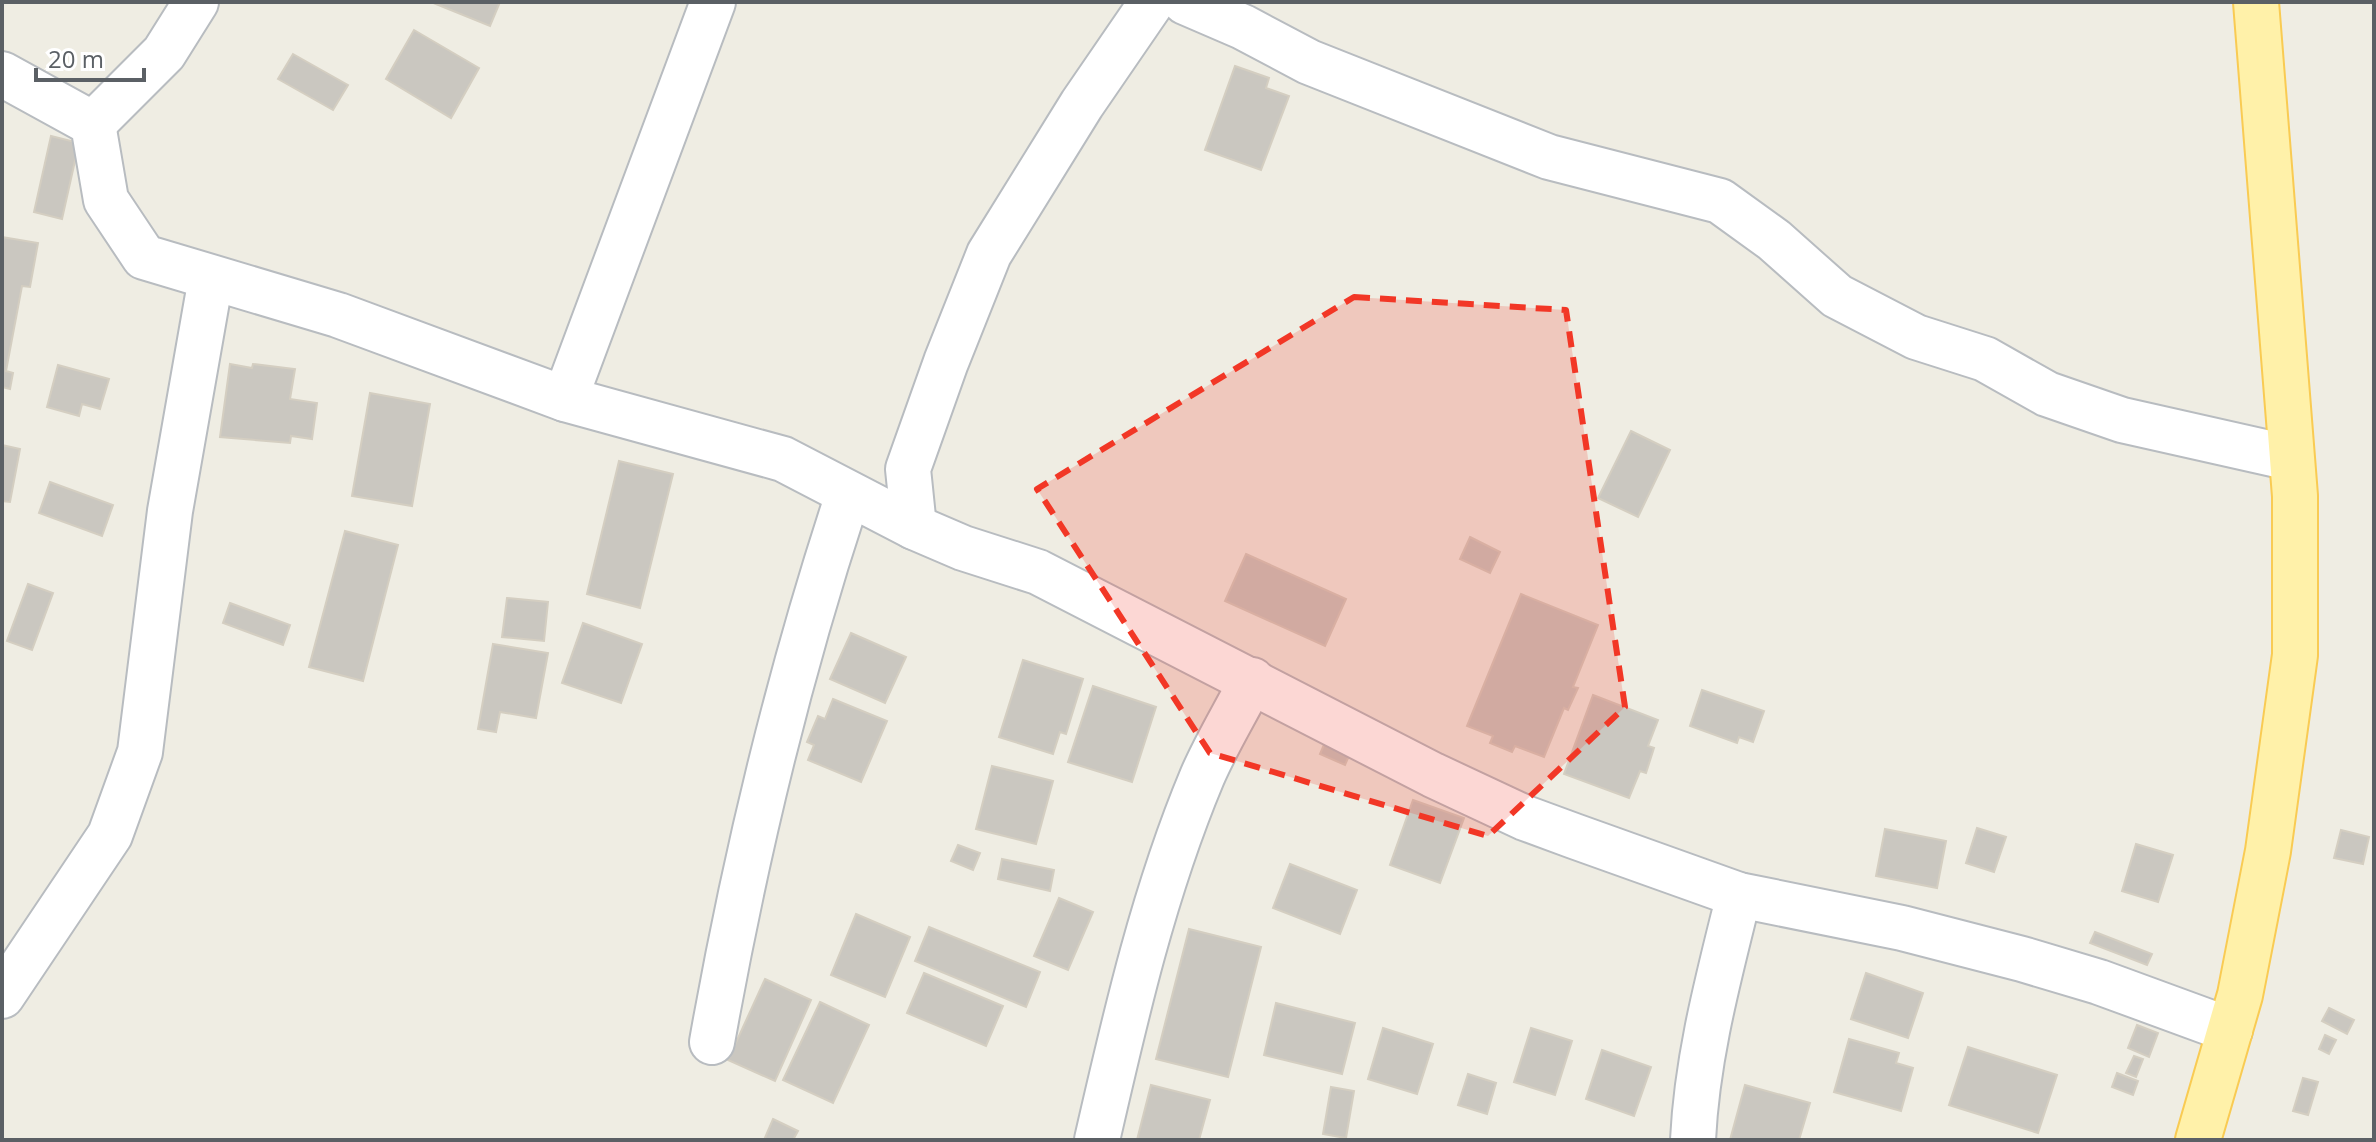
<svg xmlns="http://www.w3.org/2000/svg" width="2376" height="1142" viewBox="0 0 2376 1142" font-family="'Open Sans',sans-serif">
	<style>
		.building { fill: #cac7c0; stroke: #d4cec1; stroke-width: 2 }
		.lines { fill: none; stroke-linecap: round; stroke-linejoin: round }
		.minor-casing { stroke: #b8bcc0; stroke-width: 48 }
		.major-casing { stroke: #f9cb53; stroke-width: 48 }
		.minor { stroke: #fff; stroke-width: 44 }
		.major { stroke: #fff1a9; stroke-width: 44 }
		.marked { fill: #f23726; fill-opacity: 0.2; stroke: #f23726; stroke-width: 6; stroke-dasharray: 16 10; stroke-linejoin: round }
	</style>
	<rect width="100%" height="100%" fill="#efede3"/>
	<g class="building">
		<polygon points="431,2 500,2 490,26"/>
		<polygon points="414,30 479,68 451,118 386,79"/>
		<polygon points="293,54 348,85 333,110 278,79"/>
		<polygon points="1235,66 1269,78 1266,88 1289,96 1261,170 1205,150"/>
		<polygon points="51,136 79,143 62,219 34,212"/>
		<polygon points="2,237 38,243 30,287 22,286 6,371 13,373 10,389 2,387"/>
		<polygon points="230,364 252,368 253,364 295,369 290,399 317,403 312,439 291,436 290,443 220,437"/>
		<polygon points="58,365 109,379 100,409 82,404 79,416 47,407"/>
		<polygon points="370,393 430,404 412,506 352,496"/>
		<polygon points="1631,431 1670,450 1638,517 1598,498"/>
		<polygon points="2,445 20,449 10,502 2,501"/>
		<polygon points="619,461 673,474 640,608 587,594"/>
		<polygon points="50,482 113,505 102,536 39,513"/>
		<polygon points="345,531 398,545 363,681 309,667"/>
		<polygon points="1470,537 1500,552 1490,573 1460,559"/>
		<polygon points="1246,554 1346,599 1325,646 1225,601"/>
		<polygon points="28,584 53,593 32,650 7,641"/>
		<polygon points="1521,594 1598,625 1573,687 1578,688 1568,710 1564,708 1544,757 1515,746 1512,752 1490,743 1493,736 1467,726"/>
		<polygon points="507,598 548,602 544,641 502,637"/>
		<polygon points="230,603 290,625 283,645 223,623"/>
		<polygon points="583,623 642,644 621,703 562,683"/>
		<polygon points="851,633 906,657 885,703 830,679"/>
		<polygon points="493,644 548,653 536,718 500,712 496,732 478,729"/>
		<polygon points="1023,660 1083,679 1066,734 1060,732 1053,754 999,737"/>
		<polygon points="1093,686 1156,707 1132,782 1068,762"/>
		<polygon points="1702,690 1764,711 1753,742 1739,737 1737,743 1690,726"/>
		<polygon points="1593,695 1658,720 1648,746 1654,748 1646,773 1640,771 1629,798 1564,774"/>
		<polygon points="833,699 887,721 861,782 808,760 814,745 807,742 818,716 825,719"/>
		<polygon points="1329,733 1354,744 1345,765 1320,754"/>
		<polygon points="992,766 1053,781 1036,844 976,829"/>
		<polygon points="1413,800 1464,818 1440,883 1390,865"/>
		<polygon points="1977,828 2006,837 1994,872 1966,863"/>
		<polygon points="1885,829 1946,841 1937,888 1876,876"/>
		<polygon points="2341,830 2369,837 2363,864 2334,858"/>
		<polygon points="2136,844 2173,855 2158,902 2122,891"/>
		<polygon points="958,845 980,853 973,870 951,861"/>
		<polygon points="1002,859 1054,870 1050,891 998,879"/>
		<polygon points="1290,864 1357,890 1340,934 1273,908"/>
		<polygon points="1059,898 1093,912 1068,970 1034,956"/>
		<polygon points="856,914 910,937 885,997 831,975"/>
		<polygon points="929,927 1040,972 1026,1007 915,961"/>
		<polygon points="1189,929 1261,947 1228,1077 1156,1059"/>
		<polygon points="2095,932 2152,954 2147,965 2090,943"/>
		<polygon points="924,973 1003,1006 986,1046 907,1013"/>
		<polygon points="1866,973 1923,993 1908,1038 1851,1019"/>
		<polygon points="765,979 811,1000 775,1081 728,1060"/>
		<polygon points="820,1002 869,1025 833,1103 783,1080"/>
		<polygon points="1276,1003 1355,1023 1342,1074 1264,1055"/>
		<polygon points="2329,1008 2354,1020 2347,1034 2322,1021"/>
		<polygon points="2137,1025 2158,1033 2149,1057 2128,1048"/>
		<polygon points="1383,1028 1433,1044 1417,1094 1368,1079"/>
		<polygon points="1531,1028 1572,1041 1555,1095 1514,1082"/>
		<polygon points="2325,1035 2336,1040 2329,1054 2319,1049"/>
		<polygon points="1849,1039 1899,1053 1896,1063 1913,1068 1901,1111 1834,1092"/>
		<polygon points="1968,1047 2057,1075 2038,1133 1949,1105"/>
		<polygon points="1602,1050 1651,1067 1634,1116 1586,1099"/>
		<polygon points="2134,1056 2143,1059 2136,1077 2126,1073"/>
		<polygon points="2117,1073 2138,1081 2133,1095 2112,1087"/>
		<polygon points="1468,1074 1496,1083 1487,1114 1458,1105"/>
		<polygon points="2303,1078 2318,1082 2308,1115 2293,1111"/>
		<polygon points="1151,1085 1210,1100 1199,1140 1137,1140"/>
		<polygon points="1745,1085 1810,1103 1799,1140 1730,1140"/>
		<polygon points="1331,1087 1354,1091 1346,1138 1323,1134"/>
		<polygon points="773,1119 798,1131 793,1140 764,1140"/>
	</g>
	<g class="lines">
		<g class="minor-casing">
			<g id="minor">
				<polyline points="1185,2 1243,27 1309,62 1549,157 1720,201 1774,240 1837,296 1916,337 1985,359 2047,394 2122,420 2291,458"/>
				<polyline points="2,74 93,124 106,200 144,257 338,315 565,399 783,459 914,527 963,548 1038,572 1433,775 1525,818 1574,836 1739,895 1902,928 2022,959 2099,982 2230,1030"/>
				<polyline points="93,124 164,53 196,2"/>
				<polyline points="565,399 713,2"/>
				<polyline points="914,527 908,469 946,362 989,254 1082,104 1152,2"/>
				<polyline points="2,996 110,835 140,752 170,511 211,278"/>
				<path d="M712,1042C745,857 789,673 848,495"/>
				<path d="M1097,1140C1125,1018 1153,894 1202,777C1216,744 1236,712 1252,680"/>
				<path d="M1693,1140C1697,1056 1719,976 1739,895"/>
			</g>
		</g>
		<g class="major-casing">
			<polyline id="major" points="2198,1140 2240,995 2268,851 2295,655 2295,496 2256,2"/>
		</g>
		<use href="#minor" class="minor"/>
		<use href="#major" class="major"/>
	</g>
	<path class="marked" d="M1354,297L1566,310L1625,707L1488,836L1210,753L1037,489Z"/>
	<rect width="2376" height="1142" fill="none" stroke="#5b6065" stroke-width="8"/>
	<path d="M36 68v12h108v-12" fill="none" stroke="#5b6065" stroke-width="4"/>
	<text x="48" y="68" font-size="24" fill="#5b6065" stroke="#ffffff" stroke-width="6" paint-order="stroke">20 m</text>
</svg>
